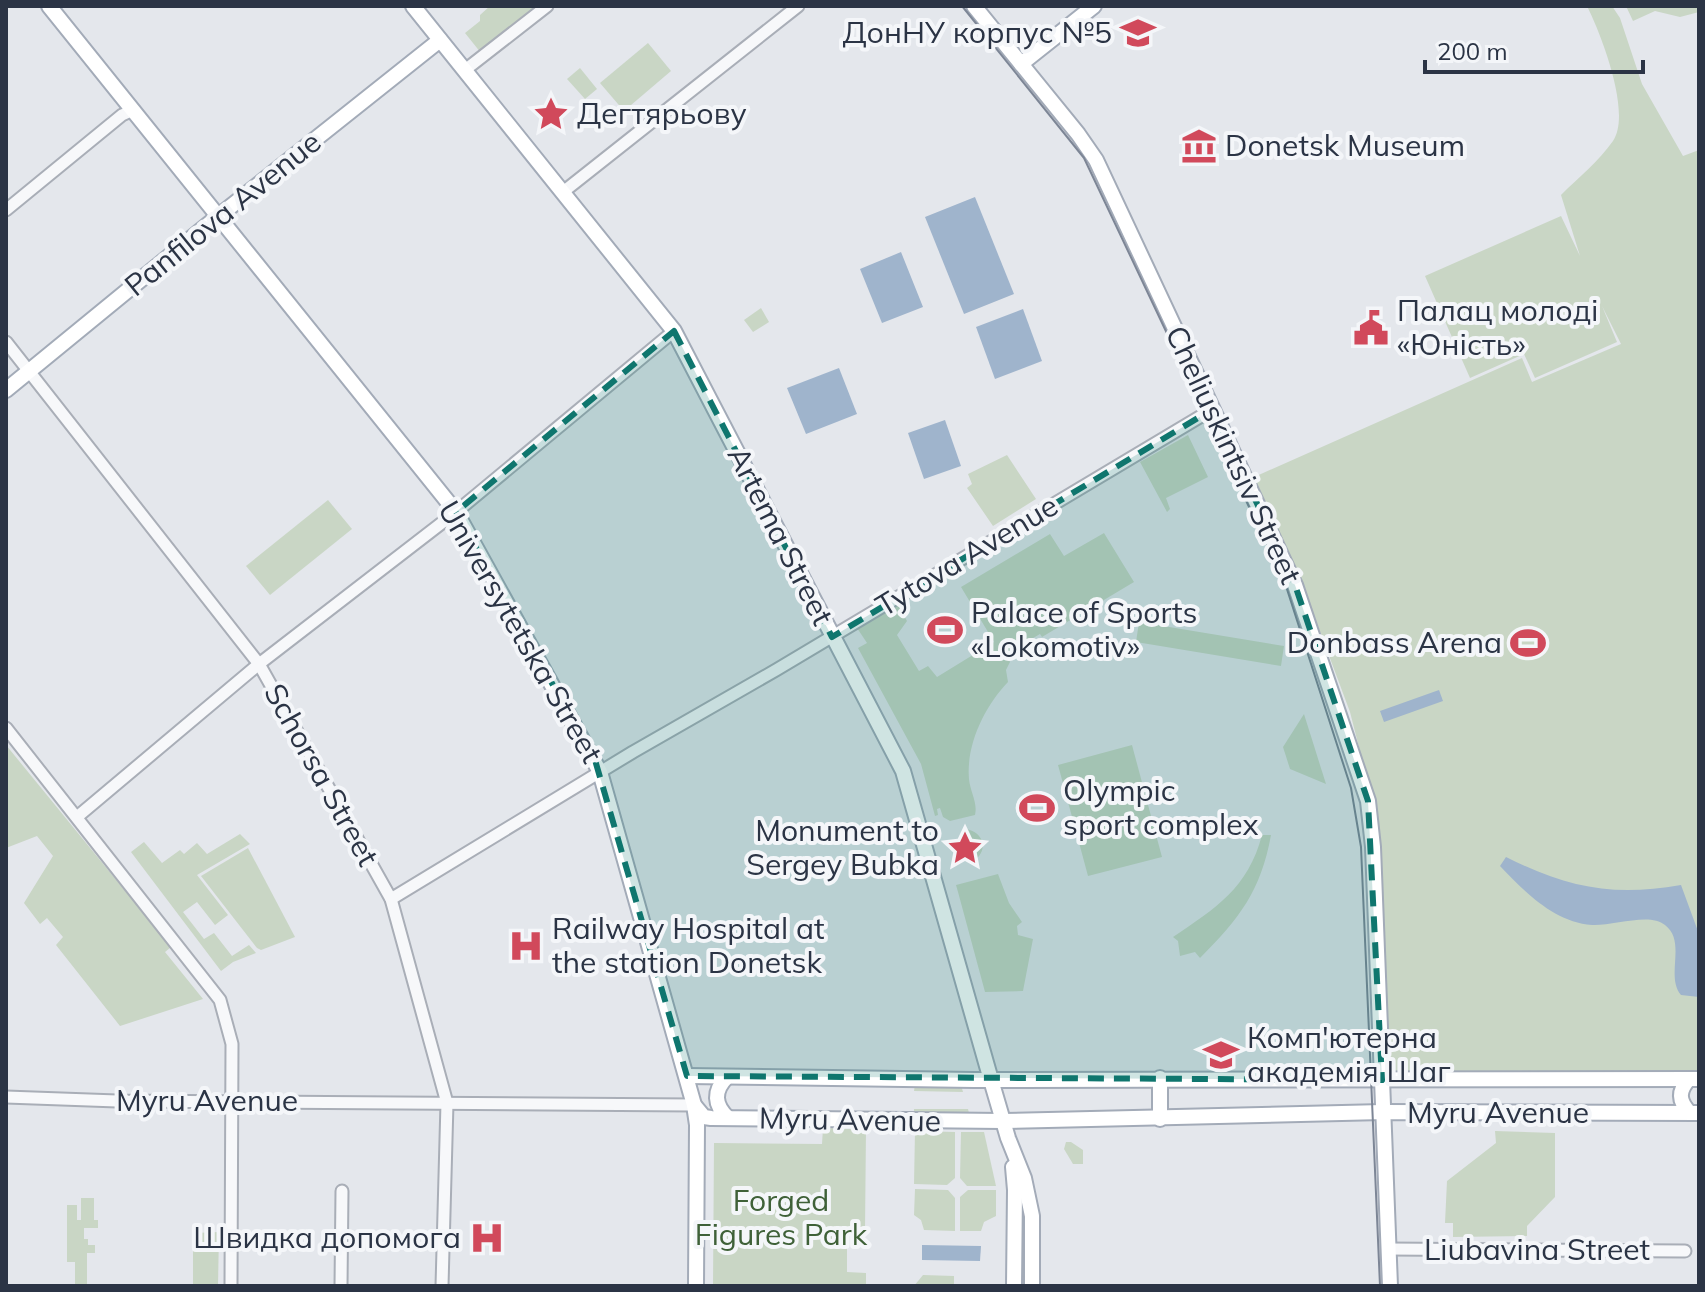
<svg xmlns="http://www.w3.org/2000/svg" width="1705" height="1292" viewBox="0 0 1705 1292" font-family="Mulish,sans-serif">
	<style>
		.green { fill: #c9d6c5 }
		.water { fill: #9fb4cc }
		.lines { fill: none; stroke-linecap: round; stroke-linejoin: round }
		.minor-casing { stroke: #a9aeb7; stroke-width: 15 }
		.major-casing { stroke: #a3abb8; stroke-width: 18 }
		.minor { stroke: #f7f8fa; stroke-width: 11 }
		.major { stroke: #fff; stroke-width: 14 }
		.tram { stroke: #7d8696; stroke-width: 2 }
		.marked { fill: #0f766e; fill-opacity: 0.2; stroke: #0f766e; stroke-width: 6; stroke-dasharray: 16 10; stroke-linejoin: round }
		.labels { text-anchor: middle; stroke-width: 8; stroke-linejoin: round; paint-order: stroke }
		.poi-label { font-size: 30px; fill: #2b3445; stroke: #f4f6f9; text-anchor: start }
		.street-label { font-size: 30px; fill: #2b3445; stroke: #f4f6f9 }
		.park-label { font-size: 30px; fill: #3f6138; stroke: #f4f6f9 }
	</style>
	<rect width="100%" height="100%" fill="#e4e7ec"/>
	<g class="green">
		<polygon points="490,6 538,6 481,53 465,33 480,21 480,15"/>
		<path d="M1587,6H1612L1620,18L1642,84L1683,156L1699,150V1074L1400,1073L1392,1070L1387,1061L1380,848L1374,806L1350,712L1302,583L1252,478L1522,358L1532,382L1621,344L1602,306L1617,342L1535,378L1524,354L1470,378L1425,276L1561,216L1580,256L1561,195C1578,178 1599,161 1613,141C1632,113 1601,34 1587,6Z"/>
		<polygon points="1626,6 1699,6 1699,12 1680,17 1655,11 1633,21"/>
		<polygon points="648,43 671,71 624,111 600,83"/>
		<polygon points="580,68 597,89 585,99 567,79"/>
		<polygon points="761,308 769,322 753,332 744,320"/>
		<polygon points="1188,435 1208,477 1166,498 1170,509 1167,512 1140,462"/>
		<polygon points="1007,455 1036,499 993,526 967,488 972,484 968,474"/>
		<polygon points="328,500 352,529 270,595 246,566"/>
		<path d="M1104,533L1134,582L1042,637L1040,634L1006,654L1010,662L1006,670L1008,682C985,706 966,744 969,779C970,791 978,803 975,815L950,821L943,817L940,808L937,809L938,815L935,816L921,764L858,648L867,643L857,628L897,603L907,621L897,635L919,671L928,666L937,677L994,642L961,587L1050,534L1064,556Z"/>
		<polygon points="1139,622 1284,646 1281,666 1136,642"/>
		<polygon points="1304,714 1326,784 1290,769 1283,747"/>
		<polygon points="6,745 171,947 165,952 203,999 120,1026 56,945 63,937 47,918 40,924 24,903 53,856 37,836 6,848"/>
		<polygon points="1132,745 1162,857 1088,876 1058,765"/>
		<path d="M966,829C983,832 989,849 975,860L971,853L974,844L967,838Z"/>
		<polygon points="240,834 250,844 197,875 228,915 215,925 197,902 183,912 204,939 214,933 232,956 249,945 256,953 233,962 221,971 131,852 144,842 162,863 180,850 184,854 197,843 207,854"/>
		<path d="M1262,835H1271C1261,891 1239,919 1200,958L1195,952L1180,956L1178,941L1173,937C1216,908 1248,888 1262,835Z"/>
		<polygon points="248,848 295,937 261,950 257,948 201,876"/>
		<polygon points="998,874 1009,903 1022,922 1017,926 1018,935 1033,939 1023,991 985,992 958,892 956,885"/>
		<polygon points="915,1085 961,1085 963,1092 914,1091"/>
		<polygon points="914,1109 968,1109 970,1117 914,1116"/>
		<polygon points="823,1128 866,1129 865,1230 847,1230 847,1272 866,1273 866,1286 713,1286 714,1143 822,1144"/>
		<polygon points="915,1131 955,1132 955,1178 947,1185 914,1184"/>
		<polygon points="1495,1131 1555,1133 1555,1197 1527,1226 1527,1236 1453,1237 1453,1223 1445,1223 1447,1181 1496,1143"/>
		<polygon points="961,1132 984,1132 996,1186 967,1186 960,1178"/>
		<polygon points="1066,1142 1071,1142 1083,1150 1083,1164 1073,1164 1064,1149"/>
		<polygon points="915,1189 948,1190 955,1198 955,1231 924,1230 921,1220 914,1215"/>
		<polygon points="968,1190 996,1190 996,1216 984,1222 981,1231 960,1231 960,1197"/>
		<polygon points="81,1198 94,1198 94,1220 98,1220 98,1228 84,1228 84,1239 88,1239 88,1245 95,1245 95,1253 87,1253 87,1284 75,1284 75,1262 67,1262 67,1205 77,1205 77,1220 81,1220"/>
		<polygon points="219,1232 218,1286 193,1286 193,1233"/>
		<polygon points="923,1275 954,1276 954,1286 914,1286"/>
	</g>
	<g class="water">
		<polygon points="975,197 1014,294 964,314 925,217"/>
		<polygon points="901,252 923,307 882,323 860,269"/>
		<polygon points="1023,309 1042,361 995,379 976,327"/>
		<polygon points="839,368 857,414 806,434 787,388"/>
		<polygon points="945,420 961,466 924,479 908,433"/>
		<polygon points="1439,690 1443,701 1384,722 1380,711"/>
		<path d="M1506,857C1568,888 1613,897 1681,885L1699,934V997L1681,995C1665,976 1687,942 1665,925C1650,912 1613,926 1592,925C1554,922 1525,892 1500,866Z"/>
		<polygon points="922,1245 981,1246 980,1261 922,1260"/>
	</g>
	<g class="lines">
		<g class="minor-casing">
			<g id="minor">
				<polyline points="465,70 547,6"/>
				<polyline points="563,192 798,6"/>
				<polyline points="6,210 122,115 133,110"/>
				<polyline points="6,342 259,664 391,899 447,1103 442,1286"/>
				<polyline points="6,728 220,1000 232,1044 231,1286"/>
				<polyline points="77,817 259,664 456,512 674,331"/>
				<polyline points="391,899 633,752 776,670 1213,409"/>
				<polyline points="6,1097 117,1101 694,1105"/>
				<polyline points="1388,1249 1685,1251"/>
				<polyline points="341,1286 342,1191"/>
			</g>
		</g>
		<g class="major-casing">
			<g id="major">
				<polyline points="49,6 456,512 600,772 694,1105 697,1125 696,1286"/>
				<polyline points="413,6 674,331 903,771 991,1080 1008,1138 1024,1178 1032,1216 1032,1286"/>
				<polyline points="974,6 1078,134 1096,160 1295,585 1368,801 1373,847 1390,1286"/>
				<polyline points="1021,64 1094,6"/>
				<polyline points="6,390 210,223 440,40"/>
				<polyline points="687,1076 974,1080 1699,1079"/>
				<path d="M727,1077C713,1091 714,1105 728,1118"/>
				<polyline points="1160,1078 1160,1119"/>
				<path d="M1689,1079C1678,1091 1678,1101 1690,1113"/>
				<polyline points="694,1105 704,1117 711,1118 1003,1121 1383,1112 1699,1113"/>
				<polyline points="1013,1167 1015,1190 1014,1286"/>
			</g>
		</g>
		<use href="#minor" class="minor"/>
		<use href="#major" class="major"/>
		<polyline class="tram" points="962,6 1084,158 1285,583 1351,788 1361,847 1380,1286"/>
	</g>
	<path class="marked" d="M674,331L832,637L1213,409L1295,585L1368,801L1382,1080L687,1076L595,760L456,512Z"/>
	<defs>
		<g id="university-bare" transform="scale(2.76)"><path d="M0-5L7-2L0 1L-7-2ZM-4 1L0 2.5L4 1V4Q0 6-4 4Z" fill="#d1495b" stroke="#f4f6f9" stroke-width="2.5" paint-order="stroke"/></g>
		<g id="sight-bare" transform="scale(2.76)"><path d="M0-6L1.8-2.2L6-1.7L2.9 1.2L3.7 5.4L0 3.3L-3.7 5.4L-2.9 1.2L-6-1.7L-1.8-2.2Z" fill="#d1495b" stroke="#f4f6f9" stroke-width="2.5" paint-order="stroke"/></g>
		<g id="museum-bare" transform="scale(2.76)"><path d="M0-6L6-3V-2H-6V-3ZM-5-1h2V3h-2ZM-1-1h2V3h-2ZM3-1h2V3H3ZM-6 4H6V6H-6Z" fill="#d1495b" stroke="#f4f6f9" stroke-width="2.5" paint-order="stroke"/></g>
		<g id="civic-bare" transform="scale(2.76)"><path d="M-.6-6.5H3V-4.5H.6V-3L4-1V1h2V6H-6V1h2V-1L-.6-3ZM-1.2 2.5V6h2.4V2.5Z" fill="#d1495b" stroke="#f4f6f9" stroke-width="2.5" paint-order="stroke"/></g>
		<g id="stadium-bare" transform="scale(2.76)"><path d="M0-5a6.5 5 0 1 0 0 10a6.5 5 0 1 0 0-10ZM-3.5-1.8h7v3.6h-7Z" fill="#d1495b" stroke="#f4f6f9" stroke-width="2.5" paint-order="stroke"/></g>
		<g id="hospital-bare" transform="scale(2.76)"><path d="M-5-5h3v3.5h4V-5h3V5h-3V1.5h-4V5h-3Z" fill="#d1495b" stroke="#f4f6f9" stroke-width="2.5" paint-order="stroke"/></g>
	</defs>
	<g fill-rule="evenodd">
		<use href="#university-bare" x="1138" y="33"/>
		<use href="#sight-bare" x="551" y="114"/>
		<use href="#museum-bare" x="1199" y="146"/>
		<use href="#civic-bare" x="1371" y="328"/>
		<use href="#stadium-bare" x="945" y="630"/>
		<use href="#stadium-bare" x="1528" y="643"/>
		<use href="#stadium-bare" x="1037" y="808"/>
		<use href="#sight-bare" x="965" y="848"/>
		<use href="#hospital-bare" x="526" y="946"/>
		<use href="#university-bare" x="1221" y="1055"/>
		<use href="#hospital-bare" x="487" y="1238"/>
	</g>
	<g class="labels">
		<g class="poi-label">
			<text x="1112" y="43" text-anchor="end">ДонНУ корпус №5</text>
			<text x="577" y="124">Дегтярьову</text>
			<text x="1225" y="156">Donetsk Museum</text>
			<text x="1397" y="321">Палац молоді<tspan x="1397" dy="34">«Юність»</tspan></text>
			<text x="971" y="623">Palace of Sports<tspan x="971" dy="34">«Lokomotiv»</tspan></text>
			<text x="1502" y="653" text-anchor="end">Donbass Arena</text>
			<text x="1063" y="801">Olympic<tspan x="1063" dy="34">sport complex</tspan></text>
			<text x="939" y="841" text-anchor="end">Monument to<tspan x="939" dy="34">Sergey Bubka</tspan></text>
			<text x="552" y="939">Railway Hospital at<tspan x="552" dy="34">the station Donetsk</tspan></text>
			<text x="1247" y="1048">Комп'ютерна<tspan x="1247" dy="34">академія Шаг</tspan></text>
			<text x="461" y="1248" text-anchor="end">Швидка допомога</text>
		</g>
		<g class="street-label">
			<text transform="translate(223 214) rotate(-39)" y="10">Panfilova Avenue</text>
			<text transform="translate(1233 455) rotate(65)" y="10">Cheliuskintsiv Street</text>
			<text transform="translate(780 536) rotate(63)" y="10">Artema Street</text>
			<text transform="translate(967 556) rotate(-31)" y="10">Tytova Avenue</text>
			<text transform="translate(520 632) rotate(60)" y="10">Universytetska Street</text>
			<text transform="translate(321 775) rotate(61)" y="10">Schorsa Street</text>
			<text x="207" y="1111">Myru Avenue</text>
			<text x="1498" y="1123">Myru Avenue</text>
			<text transform="translate(850 1120) rotate(1)" y="10">Myru Avenue</text>
			<text x="1537" y="1260">Liubavina Street</text>
		</g>
		<g class="park-label">
			<text x="781" y="1211">Forged<tspan x="781" dy="34">Figures Park</tspan></text>
		</g>
	</g>
	<rect width="1705" height="1292" fill="none" stroke="#2b3445" stroke-width="16"/>
	<path d="M1425 60v12h218v-12" fill="none" stroke="#2b3445" stroke-width="4"/>
	<text x="1437" y="60" font-size="24" fill="#2b3445" stroke="#f4f6f9" stroke-width="6" paint-order="stroke">200 m</text>
</svg>
